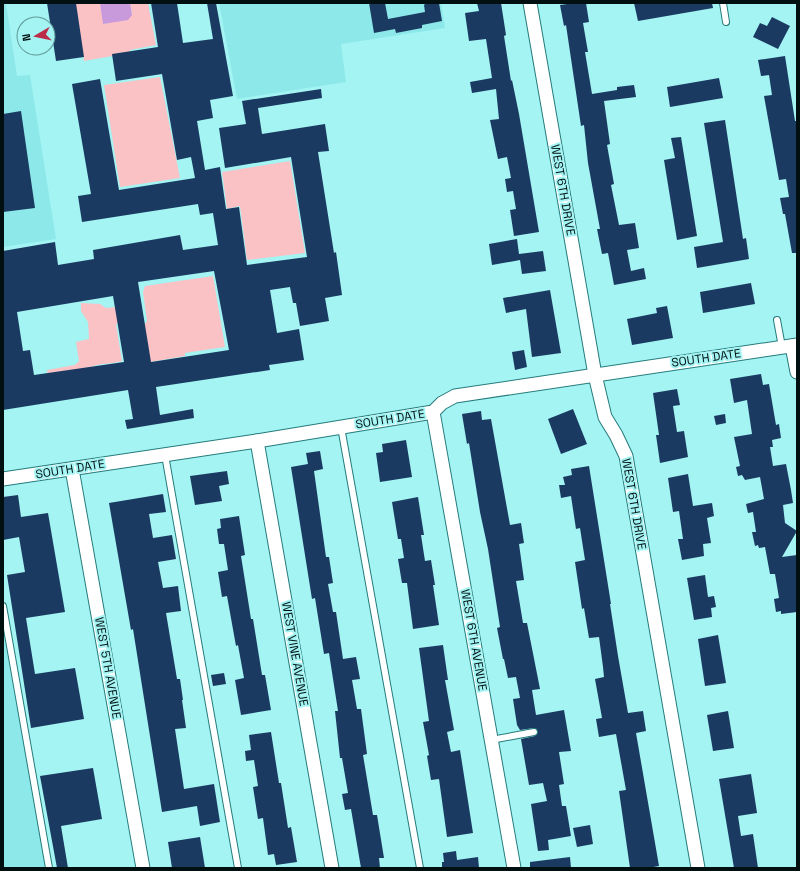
<svg xmlns="http://www.w3.org/2000/svg" width="800" height="871" viewBox="0 0 800 871" font-family="'Space Grotesk',sans-serif">
	<style>
		.built { fill: #8de9e9 }
		.green { fill: #fbc2c5 }
		.water { fill: #c89adc }
		.building { fill: #1b3a61; fill-rule: evenodd }
		.lines { fill: none; stroke-linecap: round; stroke-linejoin: round }
		.service-casing { stroke: #267b7b; stroke-width: 8 }
		.minor-casing { stroke: #267b7b; stroke-width: 15 }
		.service { stroke: #fff; stroke-width: 6 }
		.minor { stroke: #fff; stroke-width: 13 }
		.labels { text-anchor: middle; stroke-width: 4; stroke-linejoin: round; paint-order: stroke }
		.street-label { font-size: 12px; fill: #001011; stroke: #a3f4f3 }
	</style>
	<rect width="100%" height="100%" fill="#a3f4f3"/>
	<g class="built">
		<polygon points="3,3 6,3 17,76 30,75 56,239 3,247"/>
		<polygon points="219,3 441,3 445,28 341,44 346,82 237,99"/>
		<polygon points="3,622 47,868 3,868"/>
	</g>
	<g class="green">
		<polygon points="75,3 100,3 104,24 132,15 130,3 148,3 156,45 130,50 130,53 84,61"/>
		<polygon points="160,77 180,178 120,187 104,85"/>
		<polygon points="290,161 305,253 247,260 240,206 227,209 222,172"/>
		<polygon points="213,276 225,347 185,353 185,356 150,362 144,325 147,321 143,292 145,286"/>
		<path d="M81,303L100,304L106,308L116,307L119,323L116,324L122,361C113,364 105,363 97,365C81,370 65,373 48,376L47,370L75,365L79,361L76,342L89,339L88,322L81,311Z"/>
	</g>
	<polygon class="water" points="91,3 130,3 132,15 128,20 103,24 100,3 91,4"/>
	<g class="building">
		<polygon points="47,3 76,3 84,57 56,61"/>
		<path d="M151,3H177L183,43L213,39L207,3H216L233,96L210,100L213,118L197,121L205,170L220,167L226,209L239,207L247,265L307,257L291,157L225,168L219,128L246,124L242,101L321,89L322,98L258,108L262,134L325,124L329,151L318,152L334,253L336,252L342,295L325,298L329,321L300,326L296,303H293L290,287L270,290L277,333L299,329L304,360L269,365L270,370L156,387L160,415L193,409L194,418L127,429L125,420L133,419L128,390L3,410V251L55,242L58,265L94,259L93,250L180,235L183,250L218,245L213,213L200,215L198,204L82,222L78,196L91,194L72,84L100,79L119,190L195,178L191,157L177,160L162,74L116,81L112,54L158,47ZM214,271L229,350L151,362L138,282ZM113,296L124,362L34,375L30,350L23,351L17,312Z"/>
		<polygon points="369,3 385,3 388,19 425,12 424,5 426,3 439,3 442,21 422,25 422,28 396,33 395,29 374,33"/>
		<polygon points="477,3 501,3 506,35 504,36 511,81 512,80 519,114 539,232 514,236 510,210 516,209 513,191 507,192 505,179 511,178 507,157 498,159 490,120 499,119 496,89 472,93 470,82 492,78 486,39 469,41 465,13 479,11"/>
		<polygon points="574,3 586,3 589,22 583,23 588,52 585,52 592,94 617,90 617,87 634,85 636,97 604,101 610,144 607,145 614,184 611,185 619,225 635,223 639,248 627,250 631,271 644,268 646,279 614,285 608,253 602,254 597,229 600,229 588,163 584,125 581,126 566,25 564,26 560,5"/>
		<polygon points="634,3 712,3 713,8 638,21"/>
		<polygon points="772,17 790,26 778,49 753,37 760,23 767,26"/>
		<polygon points="785,56 795,121 797,121 797,253 792,253 785,214 783,214 780,198 789,197 786,179 779,180 764,96 772,95 769,75 761,76 758,60"/>
		<polygon points="719,78 723,98 670,107 667,87"/>
		<polygon points="21,111 35,208 3,212 3,114"/>
		<polygon points="725,120 743,239 746,238 749,259 697,268 694,247 723,242 704,123"/>
		<polygon points="681,137 697,236 677,240 664,160 675,158 671,138"/>
		<polygon points="517,239 519,254 543,251 546,271 522,274 520,260 492,265 489,244"/>
		<polygon points="751,283 755,304 703,313 700,292"/>
		<polygon points="550,290 561,353 532,357 526,309 506,313 503,298"/>
		<polygon points="667,306 673,338 632,345 627,319 657,313 656,308"/>
		<polygon points="524,350 527,367 515,370 512,352"/>
		<polygon points="761,374 763,385 769,384 776,425 779,424 781,438 772,440 773,447 770,447 773,466 786,464 791,490 793,503 783,505 785,523 797,531 782,557 797,555 797,612 781,614 781,611 776,612 774,599 779,598 775,574 770,574 765,547 759,548 758,545 755,546 752,532 756,532 753,512 748,513 746,504 764,499 760,477 745,480 742,475 738,476 736,467 740,466 734,437 752,434 747,400 734,403 730,379"/>
		<polygon points="677,389 680,405 673,406 677,432 684,431 688,457 660,463 656,435 659,435 653,393"/>
		<polygon points="573,409 587,444 561,454 548,419"/>
		<polygon points="481,411 482,420 491,419 510,525 521,523 524,543 519,544 524,580 516,581 523,623 527,623 540,689 532,690 536,715 564,710 571,751 559,752 564,784 559,785 562,806 566,806 571,836 548,840 549,850 538,851 531,804 547,801 543,783 529,785 521,739 535,736 538,732 534,728 520,730 517,725 513,699 520,698 516,677 508,678 504,659 503,659 497,628 500,627 488,549 480,512 469,443 467,444 462,414"/>
		<polygon points="725,414 726,423 716,425 714,416"/>
		<polygon points="406,440 412,477 380,482 376,453 383,452 382,444"/>
		<polygon points="320,451 323,469 314,471 326,557 329,557 333,583 328,584 333,612 336,612 343,659 356,657 360,679 352,680 357,709 361,709 367,754 363,755 373,815 377,815 384,858 379,858 380,868 361,868 351,809 345,810 342,794 348,793 342,758 340,758 335,711 338,711 329,653 324,654 315,598 312,599 291,467 308,464 306,453"/>
		<polygon points="589,466 611,604 610,604 618,656 628,713 643,711 646,731 636,733 659,866 648,868 630,868 619,791 626,790 616,734 599,737 596,719 602,718 595,679 604,677 603,667 599,637 589,638 584,608 582,609 575,562 585,560 580,528 576,529 571,496 561,498 559,485 565,485 563,477 572,475 571,469"/>
		<polygon points="227,471 229,484 219,486 222,501 195,505 190,476"/>
		<polygon points="688,474 693,506 712,503 714,516 707,518 711,543 703,544 704,556 682,560 678,539 683,539 679,511 673,512 668,478"/>
		<polygon points="163,494 166,512 149,514 153,538 172,535 176,559 158,562 163,588 178,586 181,611 166,613 177,679 180,679 183,700 182,700 186,728 175,729 184,789 214,784 220,822 200,826 197,806 162,812 133,629 131,630 109,503"/>
		<polygon points="18,495 21,517 48,513 65,612 26,618 35,674 75,668 84,719 31,728 7,575 25,572 19,537 3,540 3,497"/>
		<polygon points="418,497 424,535 421,535 425,561 431,560 435,585 433,585 439,625 413,629 407,583 402,583 398,559 404,558 401,539 398,539 392,502"/>
		<polygon points="239,516 245,555 241,556 251,619 253,619 262,675 265,675 271,710 241,715 235,680 244,678 238,645 236,646 227,596 222,597 218,572 228,570 224,544 219,544 217,529 221,528 220,519"/>
		<polygon points="705,575 708,597 714,596 716,607 711,608 712,617 694,620 687,578"/>
		<polygon points="718,635 726,683 705,686 698,639"/>
		<polygon points="443,645 448,680 445,680 454,730 447,732 451,752 460,750 473,833 447,837 439,779 431,780 427,756 429,755 423,722 429,721 419,648"/>
		<polygon points="224,673 226,684 213,686 211,675"/>
		<polygon points="728,711 734,748 713,751 707,715"/>
		<polygon points="271,732 279,783 281,783 288,828 291,827 297,862 276,865 274,854 268,855 263,818 258,819 253,787 258,786 254,760 246,761 245,751 251,750 249,735"/>
		<polygon points="93,768 102,819 61,826 68,868 57,868 40,776"/>
		<polygon points="751,774 757,813 738,816 741,836 753,834 758,868 734,868 719,779"/>
		<polygon points="590,825 593,844 577,847 573,828"/>
		<polygon points="200,837 205,868 172,868 168,842"/>
		<polygon points="456,851 457,860 478,857 479,868 442,868 442,862 444,862 443,853"/>
		<polygon points="570,857 571,868 530,868 530,862"/>
	</g>
	<g class="lines">
		<g class="service-casing">
			<g id="service">
				<polyline points="723,3 726,22"/>
				<polyline points="777,320 782,347"/>
				<polyline points="341,427 420,868"/>
				<polyline points="165,455 238,868"/>
				<polyline points="3,606 49,868"/>
				<polyline points="491,740 534,732"/>
			</g>
		</g>
		<g class="minor-casing">
			<g id="minor">
				<polyline points="530,3 595,375 605,417 616,435 626,456 698,868"/>
				<polyline points="792,346 797,372"/>
				<polyline points="433,412 514,868"/>
				<polyline points="257,441 332,868"/>
				<polyline points="72,469 143,868"/>
				<polyline points="3,479 257,441 433,412 442,403 455,396 797,345"/>
			</g>
		</g>
		<use href="#service" class="service"/>
		<use href="#minor" class="minor"/>
	</g>
	<g class="labels">
		<g class="street-label">
			<text transform="translate(563 190) rotate(80)" y="4">WEST 6TH DRIVE</text>
			<text transform="translate(706 358) rotate(-8)" y="4">SOUTH DATE</text>
			<text transform="translate(390 419) rotate(-9)" y="4">SOUTH DATE</text>
			<text transform="translate(70 469) rotate(-9)" y="4">SOUTH DATE</text>
			<text transform="translate(634 504) rotate(80)" y="4">WEST 6TH DRIVE</text>
			<text transform="translate(474 640) rotate(80)" y="4">WEST 6TH AVENUE</text>
			<text transform="translate(295 654) rotate(80)" y="4">WEST VINE AVENUE</text>
			<text transform="translate(108 668) rotate(80)" y="4">WEST 5TH AVENUE</text>
		</g>
	</g>
	<rect width="800" height="871" fill="none" stroke="#001011" stroke-width="8"/>
	<g transform="translate(36 36) rotate(261)"><circle r="19" fill="#a3f4f3" stroke="#629999"/>
	<path d="M0-3L7 15L0 10L-7 15Z" fill="#bc2b47"/>
	<text y="-6" font-size="11" font-weight="bold" text-anchor="middle" fill="#001011">N</text>
	</g>
</svg>
